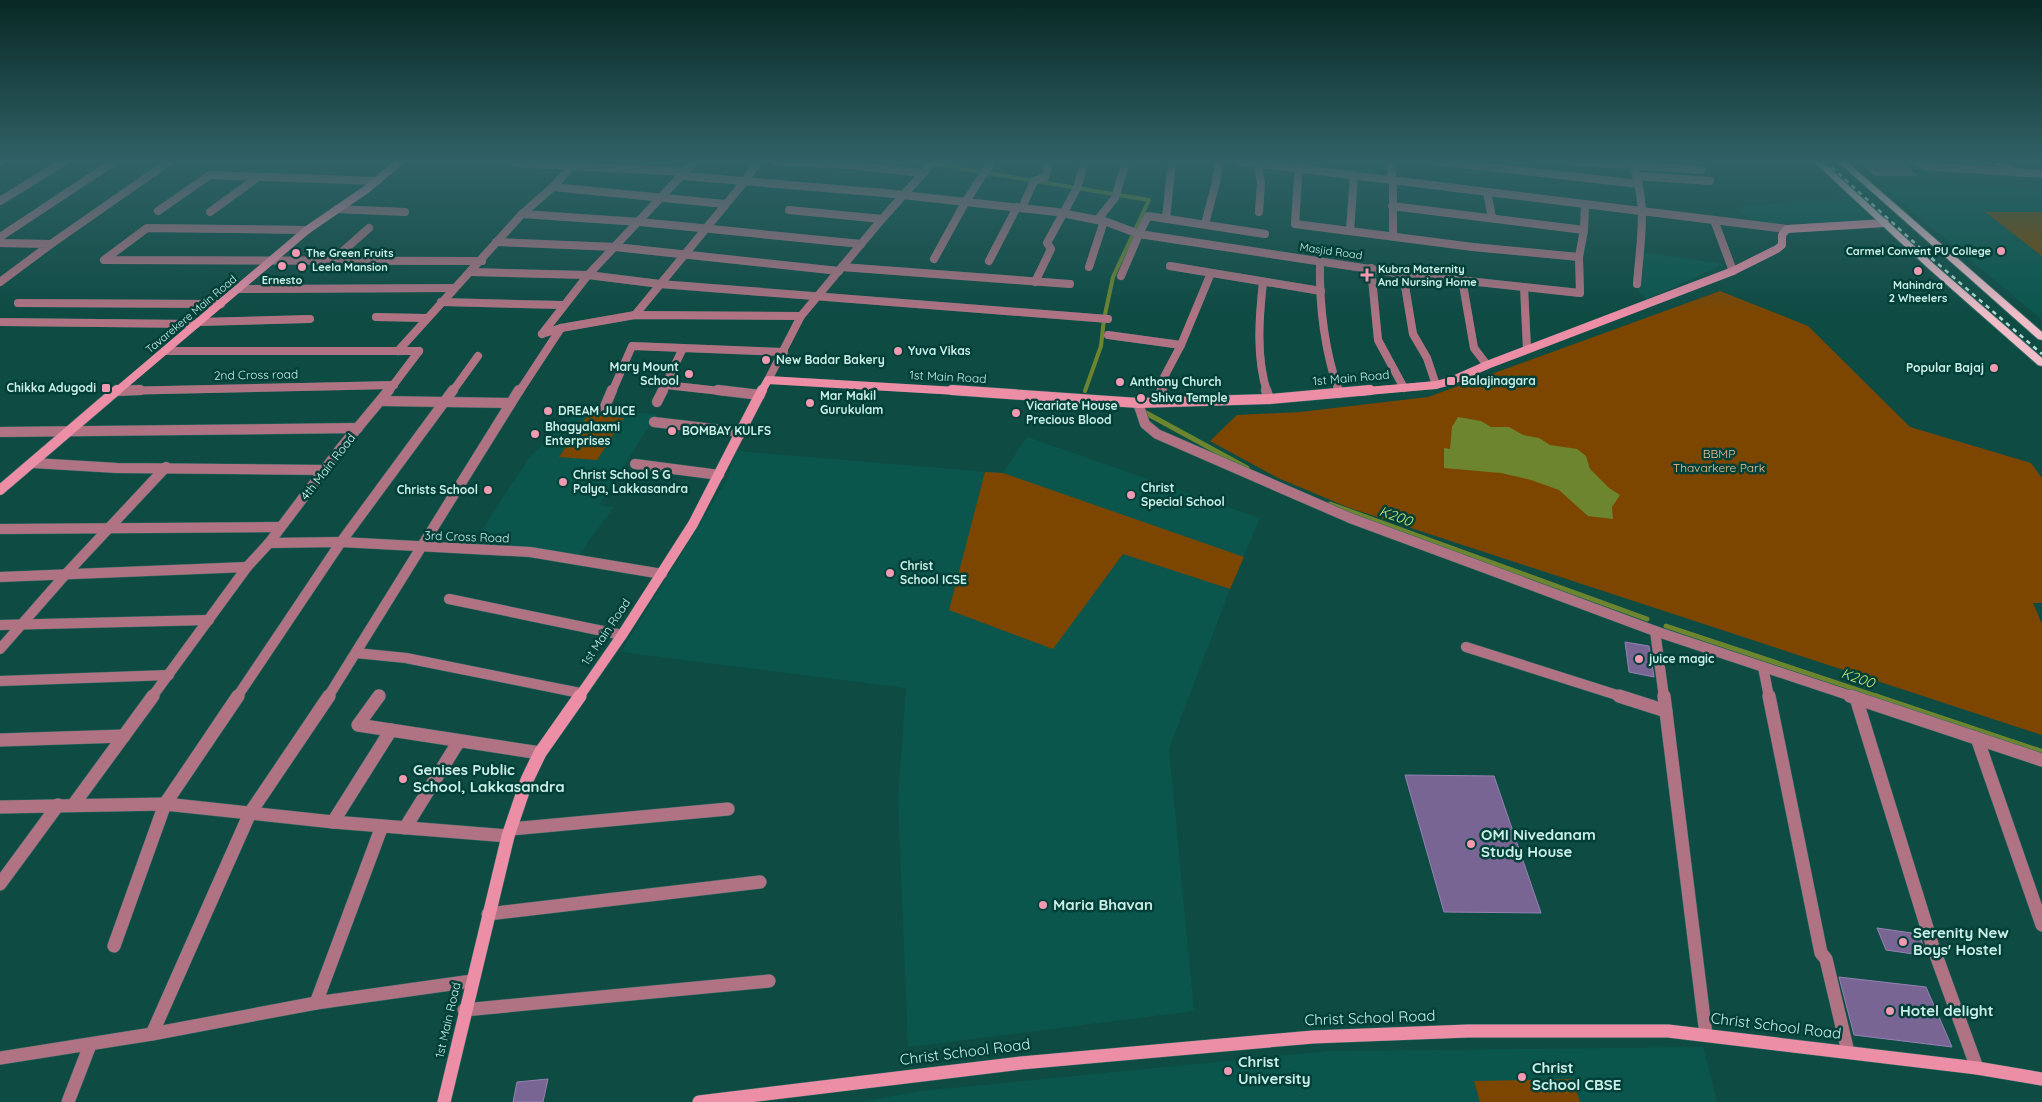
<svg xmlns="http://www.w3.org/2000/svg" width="2042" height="1102" viewBox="0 0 2042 1102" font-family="Quicksand,sans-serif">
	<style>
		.built { fill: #0a564d }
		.green { fill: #7d4600 }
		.water { fill: #6e8530 }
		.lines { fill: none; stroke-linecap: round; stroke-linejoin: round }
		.stream-far2 { stroke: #6e8530; stroke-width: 4 }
		.stream-far1 { stroke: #6e8530; stroke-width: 5 }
		.stream { stroke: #6e8530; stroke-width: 6 }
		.building { fill: #786594; stroke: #9682b3 }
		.street-far2-casing { stroke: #306861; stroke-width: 8 }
		.street-far1-casing { stroke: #306861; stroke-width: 11 }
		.street-casing { stroke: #306861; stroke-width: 14 }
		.secondary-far2-casing { stroke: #306861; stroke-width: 8 }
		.secondary-far1-casing { stroke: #306861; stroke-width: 11 }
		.secondary-casing { stroke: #306861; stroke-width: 14 }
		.primary-casing { stroke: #306861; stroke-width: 2 }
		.street-far2 { stroke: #b07383; stroke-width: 8 }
		.street-far1 { stroke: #b07383; stroke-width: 10 }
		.street { stroke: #b07383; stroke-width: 13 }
		.secondary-far2 { stroke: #ed8ea7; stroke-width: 8 }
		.secondary-far1 { stroke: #ed8ea7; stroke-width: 10 }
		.secondary { stroke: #ed8ea7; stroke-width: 13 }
		.primary { fill: #f0bdc9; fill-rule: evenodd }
		.rail { stroke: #b7ddd6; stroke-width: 2.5; stroke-dasharray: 4.5 4.5; stroke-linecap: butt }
		.poi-dot { fill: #f19ab1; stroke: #004039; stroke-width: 2 }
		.labels { text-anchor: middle; stroke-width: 5; stroke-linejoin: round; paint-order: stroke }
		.far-street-label { font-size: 11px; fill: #cbeee7; stroke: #004039 }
		.far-poi-label { font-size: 11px; font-weight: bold; fill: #cbeee7; stroke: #004039; text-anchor: start }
		.poi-label { font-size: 12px; font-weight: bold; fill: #cbeee7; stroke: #004039; text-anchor: start }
		.street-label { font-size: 12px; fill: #cbeee7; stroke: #004039 }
		.park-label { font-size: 12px; fill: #f7c292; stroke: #004039 }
		.water-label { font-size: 14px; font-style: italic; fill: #c4e675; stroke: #004039 }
		.near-poi-label { font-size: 15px; font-weight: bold; fill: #cbeee7; stroke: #004039; text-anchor: start }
		.near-street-label { font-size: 15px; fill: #cbeee7; stroke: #004039 }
	</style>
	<rect width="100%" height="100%" fill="#0e4b43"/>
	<g class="built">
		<polygon points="1852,161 1910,161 1938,181 2042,190 2042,320"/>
		<polygon points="1850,198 1874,222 1754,223 1732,207"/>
		<polygon points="1641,252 1724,264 1647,299 1639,291"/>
		<polygon points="577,410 657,414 599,505 614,507 578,556 474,543 528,459"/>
		<polygon points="1027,437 1260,518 1230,589 1169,749 1194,1011 908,1047 898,799 906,688 621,652 727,480 736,451 1003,473"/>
		<polygon points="1703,1047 1717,1102 860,1102 921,1091 1328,1051"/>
	</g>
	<g class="green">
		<polygon points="1985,212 2042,212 2042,256"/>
		<polygon points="1720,291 1808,326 1910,427 2031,463 2042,478 2042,603 2033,603 2042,624 2042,735 1347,507 1278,478 1210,441 1237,415 1300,412 1428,397"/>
		<polygon points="588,415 624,418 597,460 559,457"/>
		<polygon points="985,472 1003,473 1244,557 1230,589 1123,554 1053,649 949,610"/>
		<polygon points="1572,1079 1580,1102 1480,1102 1474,1081"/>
	</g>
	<polygon class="water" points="1458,417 1481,421 1491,427 1509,427 1523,435 1539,438 1550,445 1577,449 1586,456 1590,469 1609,488 1620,495 1612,507 1613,519 1588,516 1559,490 1531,480 1501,473 1444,468 1444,448 1450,449 1452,427"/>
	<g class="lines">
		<polyline class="stream-far2" points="916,161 1149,200 1113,277 1104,319 1101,346 1085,391"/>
		<g class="stream-far1">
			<polyline points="1146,413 1247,468"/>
			<polyline points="1330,504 1647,619"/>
			<polyline points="1666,626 1879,697"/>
		</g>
		<polyline class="stream" points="1875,696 2042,752"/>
	</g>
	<g class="building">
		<polygon points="1859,161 1899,161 1916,175 1874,175"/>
		<polygon points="1625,642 1649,646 1654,677 1629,672"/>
		<polygon points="1405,775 1494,776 1541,913 1444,912"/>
		<polygon points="1877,928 1919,934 1927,956 1886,950"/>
		<polygon points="1839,977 1926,987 1952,1047 1854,1035"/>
		<polygon points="548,1079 543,1102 513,1102 517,1082"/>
	</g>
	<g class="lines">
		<g class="street-far2-casing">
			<g id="street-far2">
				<polyline points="516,161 515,163 686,172"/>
				<polyline points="774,161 852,165 922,173"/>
				<polyline points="1237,161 1787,229"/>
				<polyline points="1257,161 1261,183 1259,212"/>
				<polyline points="1299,161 1295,224 1473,247 1579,257"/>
				<polyline points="1389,161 1393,181 1393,235"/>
				<polyline points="1435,161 1639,184"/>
				<polyline points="1568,161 1701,170"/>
				<polyline points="1918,161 1924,166 2042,174"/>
				<polyline points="1999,161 2014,172"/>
				<polyline points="0,162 2,161"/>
				<path d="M1631,162C1649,201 1640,243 1637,284"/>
				<polyline points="683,176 885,193 1057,212 1107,222 1139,234 1121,276"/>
				<polyline points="1638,176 1710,181"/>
				<polyline points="553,187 725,204"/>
				<polyline points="1487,192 1492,218"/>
				<polyline points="0,201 65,161"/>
				<polyline points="1392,206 1584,230"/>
				<polyline points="1022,208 1034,181 1045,177 1049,161"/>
				<polyline points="337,209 405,212"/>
				<polyline points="789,210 882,219"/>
				<polyline points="158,211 210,175 377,181"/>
				<polyline points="210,212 258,177"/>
				<polyline points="522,214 640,222 861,244"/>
				<polyline points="1166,218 1172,161"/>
				<polyline points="1098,219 1115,198 1126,161"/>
				<polyline points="1714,220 1733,271"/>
				<polyline points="1205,224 1216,182 1219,161"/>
				<polyline points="307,230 147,228 104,260 482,261"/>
				<polyline points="1350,230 1354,176"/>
				<polyline points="1265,234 1148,216 1139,234 1403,274 1580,293 1579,257 1584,230 1585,204"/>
				<polyline points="0,237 115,161"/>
				<polyline points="496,242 615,247 839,271"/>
				<polyline points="0,243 51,244 0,282"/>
				<polyline points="51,244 170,161"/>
				<polyline points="934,259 966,201 992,161"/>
				<polyline points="333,260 369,228"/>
				<polyline points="989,261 1017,207"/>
				<path d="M1320,261C1319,306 1324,349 1339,392"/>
				<polyline points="1170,266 1321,291"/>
				<polyline points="842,267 1070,284"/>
				<polyline points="1089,267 1104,221"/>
				<polyline points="1371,268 1378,340 1404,388"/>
				<polyline points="471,272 588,275 660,284 1108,319"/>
				<polyline points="1403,274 1413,334 1427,358 1436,385"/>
				<polyline points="1462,279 1474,348 1487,365"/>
				<polyline points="1035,282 1051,249 1047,243 1077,188 1085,161"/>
				<path d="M1263,282C1259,318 1256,357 1267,392"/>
				<polyline points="1524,287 1527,349"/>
				<polyline points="238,289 454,288"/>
				<polyline points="441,302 563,305"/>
				<polyline points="18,303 221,304"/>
				<polyline points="635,315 745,181 758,161"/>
				<polyline points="376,317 426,318"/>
				<polyline points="0,322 196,324"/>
				<polyline points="199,322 310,319"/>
				<polyline points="542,334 561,328 635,315 801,316"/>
				<polyline points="542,334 588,275 695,161"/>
				<polyline points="1108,335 1181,345"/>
				<polyline points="165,351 419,351"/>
				<polyline points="398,351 522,214 553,187 571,167"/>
				<polyline points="768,380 801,316 882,219 934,161"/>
				<polyline points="666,385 729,392"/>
				<polyline points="117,391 394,385"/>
				<polyline points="388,392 419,351"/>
				<polyline points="452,392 478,356"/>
				<polyline points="519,392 561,328"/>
				<polyline points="612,392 632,346 683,348"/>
				<polyline points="662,392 683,348 784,352"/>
				<polyline points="1161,392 1162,381 1181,345 1211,273"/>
			</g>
		</g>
		<g class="street-far1-casing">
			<g id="street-far1">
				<polyline points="718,390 760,395"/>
				<polyline points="1266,390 1269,399"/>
				<polyline points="1338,390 1339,393"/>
				<polyline points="117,391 140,390"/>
				<polyline points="381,401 511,403"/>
				<polyline points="657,402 663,390"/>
				<polyline points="1161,402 1162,390"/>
				<polyline points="1138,403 1145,424 1157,434 1350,518 1655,631 1854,697"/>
				<polyline points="604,409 612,390"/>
				<polyline points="654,422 739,432"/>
				<polyline points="0,432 358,428"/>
				<polyline points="33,463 117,468 325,470"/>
				<polyline points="635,464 719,475"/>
				<polyline points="0,529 280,527"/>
				<polyline points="269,543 341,542 530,552 662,574"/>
				<polyline points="0,577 247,567"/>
				<polyline points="449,599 622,635"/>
				<polyline points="0,625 209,620"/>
				<polyline points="1655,631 1664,697"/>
				<polyline points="1466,647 1623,697"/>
				<polyline points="0,649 65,575 166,467"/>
				<polyline points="356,653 406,658 580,693"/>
				<polyline points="1763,667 1769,697"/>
				<polyline points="0,681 169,675"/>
				<polyline points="152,697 247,567 269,543 340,449 389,390"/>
				<polyline points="237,697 341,542 453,390"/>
				<polyline points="328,697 519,390"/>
				<polyline points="378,697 380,695"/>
			</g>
		</g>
		<g class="street-casing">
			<g id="street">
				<polyline points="379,696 358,725 540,753"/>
				<polyline points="1619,696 1666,711"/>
				<polyline points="1664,696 1706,1035"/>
				<polyline points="1769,696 1821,953 1826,959 1848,1052"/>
				<polyline points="1850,696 2042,760"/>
				<polyline points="1856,698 1932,944 1977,1068"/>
				<polyline points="1977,738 2042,925"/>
				<polyline points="0,740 124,736"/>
				<polyline points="74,804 153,696"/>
				<polyline points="0,807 165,804 333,822 508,836"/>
				<polyline points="333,822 391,730"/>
				<polyline points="405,828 459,741"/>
				<polyline points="511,829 728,809"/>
				<polyline points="0,884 58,805"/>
				<polyline points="488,914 760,882"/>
				<polyline points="114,946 165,804 238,696"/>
				<polyline points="316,1003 382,826"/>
				<polyline points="464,1010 769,981"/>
				<polyline points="152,1034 250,813 329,696"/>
				<polyline points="0,1058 152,1034 316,1003 472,981"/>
				<polyline points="68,1102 90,1045"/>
			</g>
		</g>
		<g class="secondary-far2-casing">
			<g id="secondary-far2">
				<polyline points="116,392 307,230 367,189 400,161"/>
				<polyline points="761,392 768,380 974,392"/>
				<polyline points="1356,392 1436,385 1451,381 1487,365 1733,271 1777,249 1782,245 1782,235 1787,229 1885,223"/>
			</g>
		</g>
		<g class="secondary-far1-casing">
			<g id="secondary-far1">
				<polyline points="952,390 1138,403 1269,399 1370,390"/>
				<polyline points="0,490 117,390"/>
				<polyline points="579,697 622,635 693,524 762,390"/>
			</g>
		</g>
		<g class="secondary-casing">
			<g id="secondary">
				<polyline points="444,1102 508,836 527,780 540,753 580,696"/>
				<polyline points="699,1102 1021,1063 1313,1037 1468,1031 1668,1031 1977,1068 2042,1079"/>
			</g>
		</g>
		<g class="primary-casing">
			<g id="primary">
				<polygon points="1813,161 1822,161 1935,265 2042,358 2042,366 2038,365 1929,269"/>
				<polygon points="1837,161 1846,161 2042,332 2042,340 2038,339"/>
			</g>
		</g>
		<use href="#street-far2" class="street-far2"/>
		<use href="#street-far1" class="street-far1"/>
		<use href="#street" class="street"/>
		<use href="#secondary-far2" class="secondary-far2"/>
		<use href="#secondary-far1" class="secondary-far1"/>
		<use href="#secondary" class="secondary"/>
		<use href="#primary" class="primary"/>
		<polyline class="rail" points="1825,161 1929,256 2042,354"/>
	</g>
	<linearGradient id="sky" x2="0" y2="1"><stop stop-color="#082925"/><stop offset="0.51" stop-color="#306166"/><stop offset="1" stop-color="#306166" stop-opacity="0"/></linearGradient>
	<rect width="2042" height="315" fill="url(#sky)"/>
	<g class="poi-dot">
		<circle cx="2001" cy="251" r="5"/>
		<circle cx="296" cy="253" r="5"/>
		<circle cx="282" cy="266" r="5"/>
		<circle cx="302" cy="267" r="5"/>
		<circle cx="1918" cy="271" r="5"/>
		<path d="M1364.5 267.5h5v5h5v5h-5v5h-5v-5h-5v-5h5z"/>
		<circle cx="898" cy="351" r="5"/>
		<circle cx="766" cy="360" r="5"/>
		<circle cx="1994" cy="368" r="5"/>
		<circle cx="689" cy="374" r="5"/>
		<rect x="1446" y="376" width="10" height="10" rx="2.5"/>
		<circle cx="1120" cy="382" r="5"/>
		<rect x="101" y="383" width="10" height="10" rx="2.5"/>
		<circle cx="1141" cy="398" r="5"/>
		<circle cx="810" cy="403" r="5"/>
		<circle cx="548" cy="411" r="5"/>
		<circle cx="1016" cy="413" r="5"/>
		<circle cx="672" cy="431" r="5"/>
		<circle cx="535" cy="434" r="5"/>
		<circle cx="563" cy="482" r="5"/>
		<circle cx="488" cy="490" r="5"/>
		<circle cx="1131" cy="495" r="5"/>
		<circle cx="890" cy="573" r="5"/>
		<circle cx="1639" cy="659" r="5"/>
		<circle cx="403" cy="779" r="5"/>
		<circle cx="1471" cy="844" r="5"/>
		<circle cx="1043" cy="905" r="5"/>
		<circle cx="1903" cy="942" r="5"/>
		<circle cx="1890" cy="1011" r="5"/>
		<circle cx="1228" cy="1071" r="5"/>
		<circle cx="1522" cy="1077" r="5"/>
	</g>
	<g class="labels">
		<g class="far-street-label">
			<text transform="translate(1331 251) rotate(8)" y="4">Masjid Road</text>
			<text transform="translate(191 314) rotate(-40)" y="4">Tavarekere Main Road</text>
		</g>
		<g class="far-poi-label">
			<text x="1991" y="255" text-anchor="end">Carmel Convent PU College</text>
			<text x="306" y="257">The Green Fruits</text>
			<text x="312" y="271">Leela Mansion</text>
			<text x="1378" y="273">Kubra Maternity<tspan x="1378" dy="13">And Nursing Home</tspan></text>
			<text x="282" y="284" text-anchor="middle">Ernesto</text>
			<text x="1918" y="289" text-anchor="middle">Mahindra<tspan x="1918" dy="13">2 Wheelers</tspan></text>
		</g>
		<g class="poi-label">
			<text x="908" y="355">Yuva Vikas</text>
			<text x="776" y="364">New Badar Bakery</text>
			<text x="679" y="371" text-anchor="end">Mary Mount<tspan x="679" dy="14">School</tspan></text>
			<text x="1984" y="372" text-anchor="end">Popular Bajaj</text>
			<text x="1461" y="385">Balajinagara</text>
			<text x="1130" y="386">Anthony Church</text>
			<text x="96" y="392" text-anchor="end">Chikka Adugodi</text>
			<text x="820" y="400">Mar Makil<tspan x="820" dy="14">Gurukulam</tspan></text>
			<text x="1151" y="402">Shiva Temple</text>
			<text x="1026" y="410">Vicariate House<tspan x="1026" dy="14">Precious Blood</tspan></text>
			<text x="558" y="415">DREAM JUICE</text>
			<text x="545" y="431">Bhagyalaxmi<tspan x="545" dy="14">Enterprises</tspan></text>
			<text x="682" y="435">BOMBAY KULFS</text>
			<text x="573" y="479">Christ School S G<tspan x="573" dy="14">Palya, Lakkasandra</tspan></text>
			<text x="1141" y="492">Christ<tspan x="1141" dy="14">Special School</tspan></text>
			<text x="478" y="494" text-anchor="end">Christs School</text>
			<text x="900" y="570">Christ<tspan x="900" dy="14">School ICSE</tspan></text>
			<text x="1649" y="663">juice magic</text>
		</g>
		<g class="street-label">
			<text transform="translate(256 375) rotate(-1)" y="4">2nd Cross road</text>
			<text transform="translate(948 377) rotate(3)" y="4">1st Main Road</text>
			<text transform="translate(1351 378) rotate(-5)" y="4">1st Main Road</text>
			<text transform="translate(328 467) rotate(-52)" y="4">4th Main Road</text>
			<text transform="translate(467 537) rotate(2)" y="4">3rd Cross Road</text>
			<text transform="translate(606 632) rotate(-56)" y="4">1st Main Road</text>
			<text transform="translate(448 1020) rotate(-77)" y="4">1st Main Road</text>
		</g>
		<g class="park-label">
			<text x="1719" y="458">BBMP<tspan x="1719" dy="14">Thavarkere Park</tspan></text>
		</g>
		<g class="water-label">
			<text transform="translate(1396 516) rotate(20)" y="5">K200</text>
			<text transform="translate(1858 678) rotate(19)" y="5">K200</text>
		</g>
		<g class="near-poi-label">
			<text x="413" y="775">Genises Public<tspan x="413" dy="17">School, Lakkasandra</tspan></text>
			<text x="1481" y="840">OMI Nivedanam<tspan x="1481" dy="17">Study House</tspan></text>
			<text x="1053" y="910">Maria Bhavan</text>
			<text x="1913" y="938">Serenity New<tspan x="1913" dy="17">Boys' Hostel</tspan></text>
			<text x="1900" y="1016">Hotel delight</text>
			<text x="1238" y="1067">Christ<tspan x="1238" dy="17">University</tspan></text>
			<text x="1532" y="1073">Christ<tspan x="1532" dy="17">School CBSE</tspan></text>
		</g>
		<g class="near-street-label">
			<text transform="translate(1370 1018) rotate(-2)" y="5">Christ School Road</text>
			<text transform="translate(1776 1026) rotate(7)" y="5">Christ School Road</text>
			<text transform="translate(965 1052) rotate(-7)" y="5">Christ School Road</text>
		</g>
	</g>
</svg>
